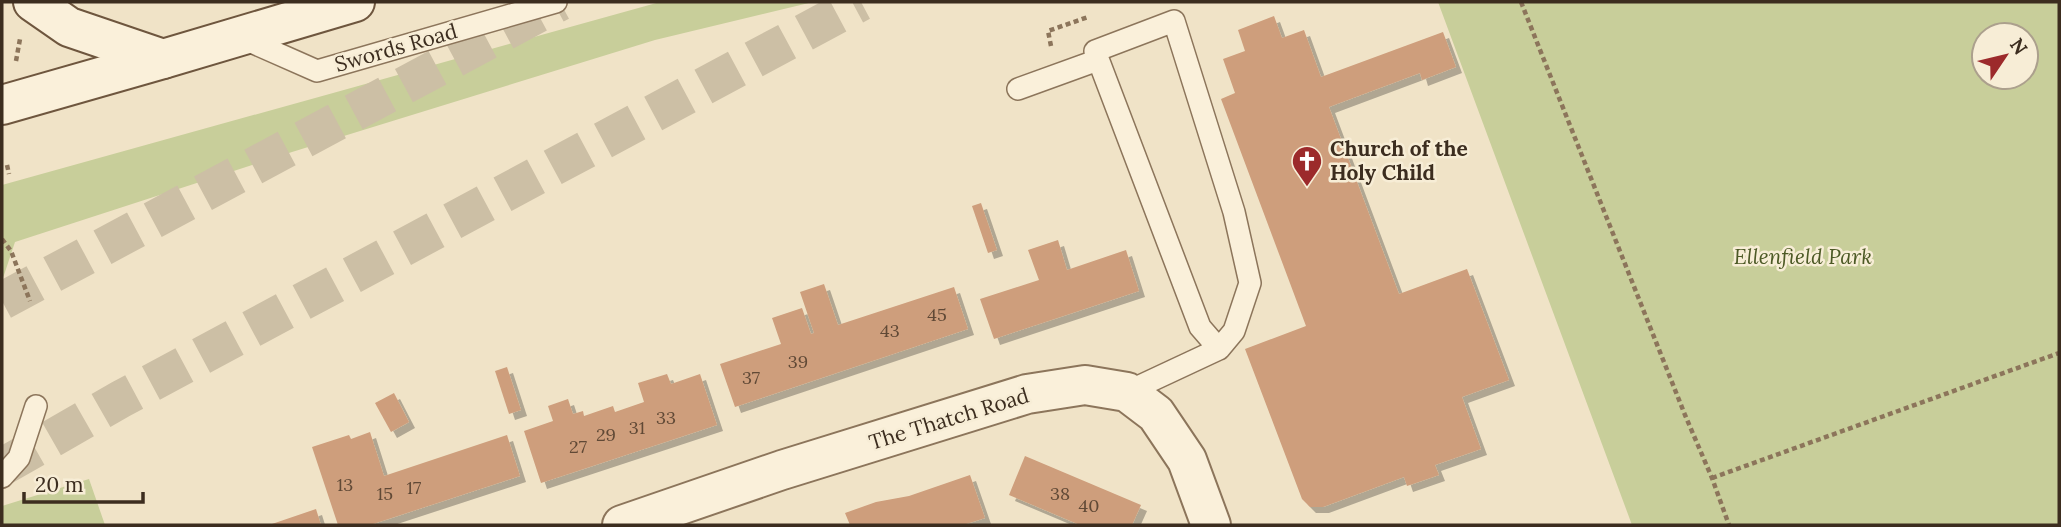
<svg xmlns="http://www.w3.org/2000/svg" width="2061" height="527" viewBox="0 0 2061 527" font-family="Lora,serif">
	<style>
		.green { fill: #c8ce9a; fill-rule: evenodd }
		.building { fill: #ce9e7c; filter: url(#shadow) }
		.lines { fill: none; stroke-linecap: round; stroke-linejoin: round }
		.motorway-tunnel { stroke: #ccbfa5; stroke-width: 38; stroke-dasharray: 38 19; stroke-linecap: butt }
		.service-casing { stroke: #8c755b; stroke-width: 24 }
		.minor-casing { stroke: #8c755b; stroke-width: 42 }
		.secondary-casing { stroke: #6e563e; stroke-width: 42 }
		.path { stroke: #8c755b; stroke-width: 4.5; stroke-dasharray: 5 3.5; stroke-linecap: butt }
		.service { stroke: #faf0da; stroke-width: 21 }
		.minor { stroke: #faf0da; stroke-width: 38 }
		.secondary { stroke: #faf0da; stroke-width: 38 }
		.labels { text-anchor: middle; stroke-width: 5; stroke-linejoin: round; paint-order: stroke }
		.number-label { font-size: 18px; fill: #604936 }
		.street-label { font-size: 21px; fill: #3c2d1f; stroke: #f7edd6 }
		.poi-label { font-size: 21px; font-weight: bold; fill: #3c2d1f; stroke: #f7edd6; text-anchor: start }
		.park-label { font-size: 21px; font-style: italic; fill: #4c5925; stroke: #f7edd6 }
	</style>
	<defs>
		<filter id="shadow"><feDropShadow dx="6" dy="6" stdDeviation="0" flood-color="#0004"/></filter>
	</defs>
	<rect width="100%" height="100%" fill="#f0e3c7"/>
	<g class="green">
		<polygon points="660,2 813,2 655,40 292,152 15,242 2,281 2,185"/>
		<path d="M1438,2H2059V525H1632ZM2026,35V77H1984V35Z"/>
		<polygon points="89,479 105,525 2,525 2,506"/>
	</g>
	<g class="building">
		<polygon points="1274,16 1282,38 1304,30 1321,77 1443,32 1456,67 1422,80 1420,73 1329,107 1399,294 1467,269 1509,380 1462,397 1481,449 1435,465 1439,475 1407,486 1404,477 1323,507 1310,507 1302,499 1245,349 1306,326 1221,99 1235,93 1223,59 1245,51 1238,30"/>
		<polygon points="981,203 997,250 988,253 972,206"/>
		<polygon points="1058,240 1067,270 1126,250 1139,291 994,339 980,299 1039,280 1028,250"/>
		<polygon points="824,284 838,325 954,287 968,329 735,407 720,364 781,344 772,318 802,308 811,334 814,333 800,292"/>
		<polygon points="507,367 521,410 509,414 495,371"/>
		<polygon points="667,374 671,384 700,374 717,425 541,483 524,431 553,421 548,406 568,399 573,414 583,411 584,416 613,406 615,412 644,402 638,383"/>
		<polygon points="394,393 409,422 391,432 375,403"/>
		<polygon points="370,432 384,476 507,435 520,476 370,525 338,525 312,447 349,435 351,439"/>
		<polygon points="1025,456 1141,505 1132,525 1080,525 1009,495"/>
		<polygon points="970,475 985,518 963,525 850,525 845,513 876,502 909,496"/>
		<polygon points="316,509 321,525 269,525"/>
	</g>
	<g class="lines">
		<g class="motorway-tunnel">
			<polyline points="2,301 560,2"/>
			<polyline points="2,467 121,399 861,2"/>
		</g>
		<g class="service-casing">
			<g id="service">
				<polyline points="240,37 317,71 556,2"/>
				<polyline points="1018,89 1098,60"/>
				<polyline points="1127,392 1219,349 1200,327 1095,51 1174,21 1234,212 1250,283 1234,331 1219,349"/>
				<polyline points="2,477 19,458 36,406"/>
			</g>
		</g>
		<g class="minor-casing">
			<polyline id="minor" points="622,525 782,470 1027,394 1085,385 1127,392 1156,414 1187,460 1211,525"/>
		</g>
		<g class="secondary-casing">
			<g id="secondary">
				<polyline points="33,2 69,27 163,59"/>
				<polyline points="2,105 163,59 355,2"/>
			</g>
		</g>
		<g class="path">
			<polyline points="1521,2 1685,415 1712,478 1729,525"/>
			<polyline points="1051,46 1048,31 1088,17"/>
			<polyline points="16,61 20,39"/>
			<polyline points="7,165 9,174"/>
			<polyline points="2,239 11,251 30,301"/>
			<polyline points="1712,478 2059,353"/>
		</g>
		<use href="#service" class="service"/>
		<use href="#minor" class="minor"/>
		<use href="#secondary" class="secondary"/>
	</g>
	<defs>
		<g id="church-pin" transform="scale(1.575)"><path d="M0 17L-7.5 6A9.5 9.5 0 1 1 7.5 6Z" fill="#9c2a2b" stroke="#f7edd6"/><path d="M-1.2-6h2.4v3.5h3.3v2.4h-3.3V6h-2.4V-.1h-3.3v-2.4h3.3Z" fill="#fff"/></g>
	</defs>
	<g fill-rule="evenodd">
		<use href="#church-pin" x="1307" y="161"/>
	</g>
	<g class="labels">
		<g class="number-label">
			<text x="937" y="321">45</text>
			<text x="890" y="337">43</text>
			<text x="798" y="368">39</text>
			<text x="751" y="384">37</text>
			<text x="666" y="424">33</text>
			<text x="637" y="434">31</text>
			<text x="606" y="441">29</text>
			<text x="578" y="453">27</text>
			<text x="345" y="491">13</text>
			<text x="414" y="494">17</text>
			<text x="385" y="500">15</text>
			<text x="1060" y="500">38</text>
			<text x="1089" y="512">40</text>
		</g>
		<g class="street-label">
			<text transform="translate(396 48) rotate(-16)" y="7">Swords Road</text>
			<text transform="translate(949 419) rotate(-17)" y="7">The Thatch Road</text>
		</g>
		<g class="poi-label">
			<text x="1330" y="156">Church of the<tspan x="1330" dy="24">Holy Child</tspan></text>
		</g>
		<g class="park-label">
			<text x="1803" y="264">Ellenfield Park</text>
		</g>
	</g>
	<rect width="2061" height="527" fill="none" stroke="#3c2d1f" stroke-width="7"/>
	<g transform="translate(2005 56) rotate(55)"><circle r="33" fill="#f7edd6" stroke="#aca08d" stroke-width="2"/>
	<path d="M0-5L12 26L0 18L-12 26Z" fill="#9c2a2b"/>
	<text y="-10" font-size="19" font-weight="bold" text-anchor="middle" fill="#3c2d1f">N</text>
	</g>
	<path d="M24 492v10h119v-10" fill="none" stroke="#3c2d1f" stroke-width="3.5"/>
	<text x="35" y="492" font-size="21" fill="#3c2d1f" stroke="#f7edd6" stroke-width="5" paint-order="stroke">20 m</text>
</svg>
